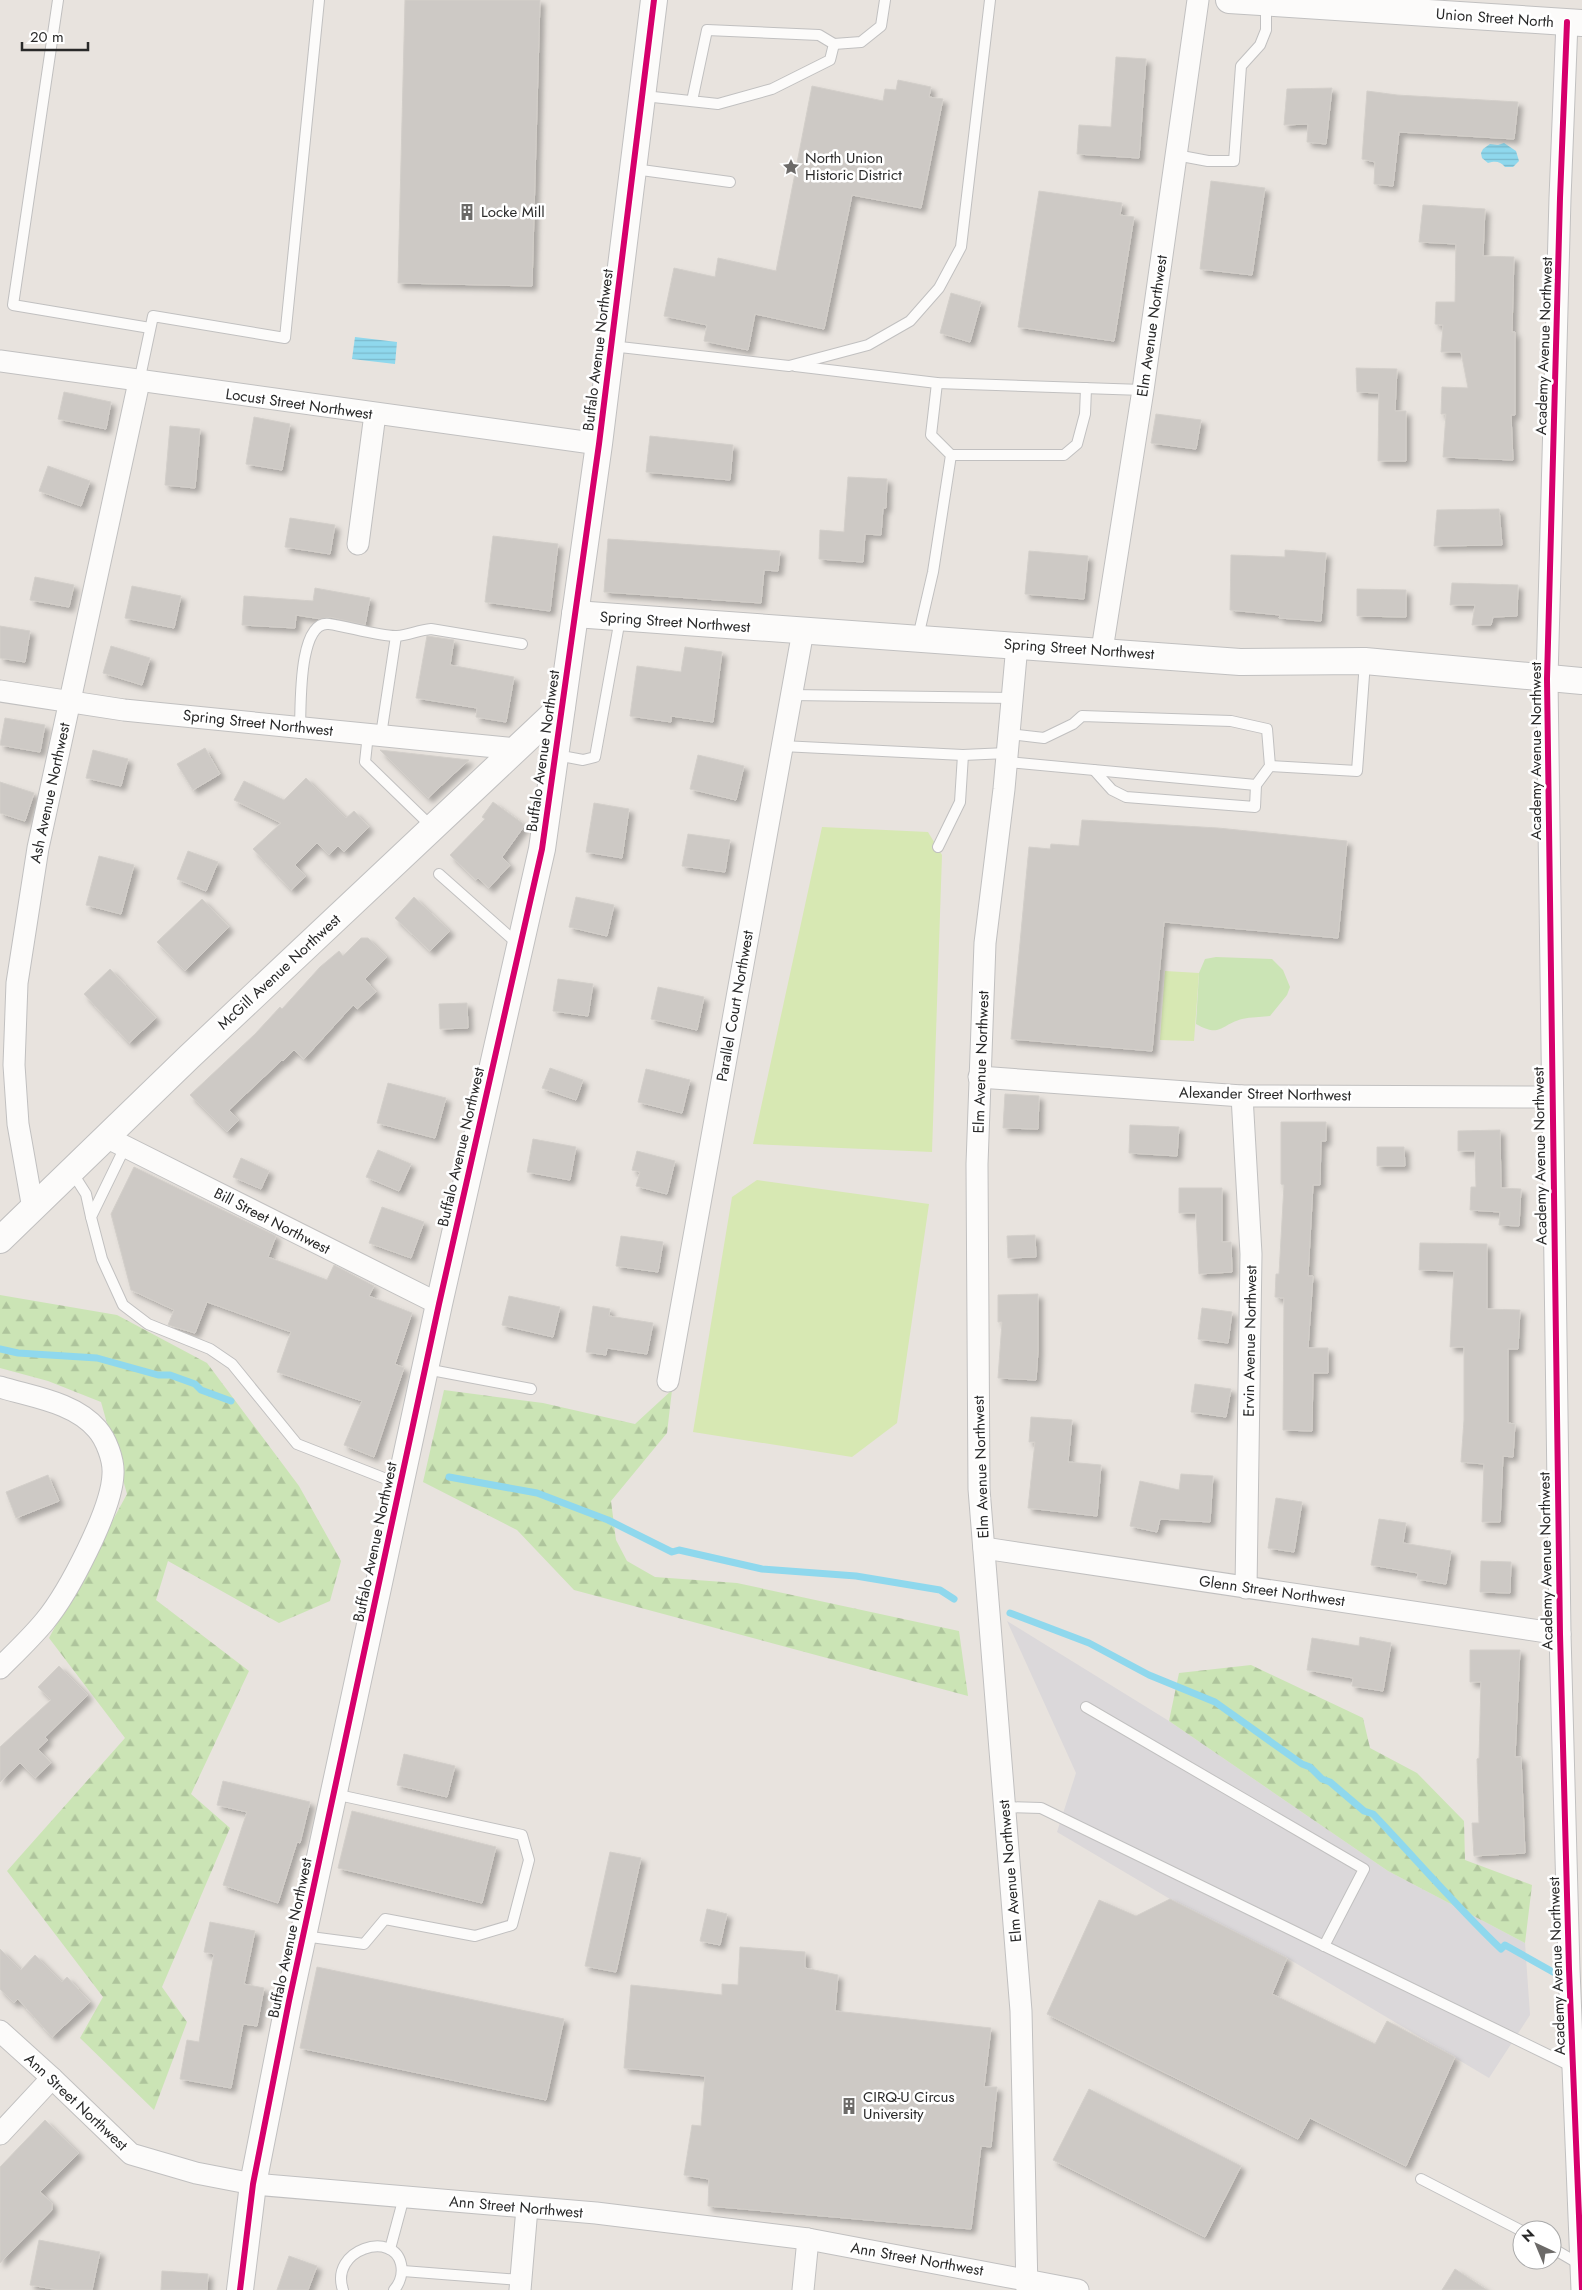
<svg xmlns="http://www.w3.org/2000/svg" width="1582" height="2290" viewBox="0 0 1582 2290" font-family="Jost,sans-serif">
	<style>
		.industrial { fill: #dbd8da }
		.grass { fill: #cbe4b5 }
		.forest { fill: url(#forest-firs) }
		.pitch { fill: #d7e8b3 }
		.water { fill: url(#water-rules) }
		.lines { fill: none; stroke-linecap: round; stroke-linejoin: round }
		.stream { stroke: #8fd8ed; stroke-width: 7 }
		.building { fill: #cdc9c5; stroke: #d3cfca; filter: url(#shadow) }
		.service-casing { stroke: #c1c0c0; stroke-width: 12 }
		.minor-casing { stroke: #c1c0c0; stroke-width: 23 }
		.tertiary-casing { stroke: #c1c0c0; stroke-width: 28 }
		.service { stroke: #fcfbfa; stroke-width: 10 }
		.minor { stroke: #fcfbfa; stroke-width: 21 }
		.tertiary { stroke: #fcfbfa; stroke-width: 26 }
		.cycleway-casing { stroke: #fff; stroke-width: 9 }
		.cycleway { stroke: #d6006c; stroke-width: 6 }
		.labels { text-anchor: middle; stroke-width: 5; stroke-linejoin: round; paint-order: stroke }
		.street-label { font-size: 15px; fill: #292929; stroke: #fff }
		.poi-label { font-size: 15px; fill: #292929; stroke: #fff; text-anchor: start }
	</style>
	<defs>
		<pattern id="forest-firs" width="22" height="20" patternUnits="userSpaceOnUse" patternTransform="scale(1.25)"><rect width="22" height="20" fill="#cbe4b5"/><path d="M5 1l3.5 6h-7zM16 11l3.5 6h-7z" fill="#aec49c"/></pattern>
		<pattern id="water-rules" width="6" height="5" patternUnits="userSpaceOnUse" patternTransform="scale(1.25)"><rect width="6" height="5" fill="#8fd8ed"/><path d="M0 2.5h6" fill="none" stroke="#7bb9cb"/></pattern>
		<filter id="shadow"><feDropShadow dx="4.5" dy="4.5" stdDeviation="2.5" flood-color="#0004"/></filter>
	</defs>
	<rect width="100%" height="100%" fill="#e8e3de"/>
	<polygon class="industrial" points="1007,1621 1169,1721 1388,1871 1525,1943 1530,2015 1489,2078 1287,1958 1170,1899 1057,1832 1076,1773"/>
	<path class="grass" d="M1216,957L1272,959L1283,970L1290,987L1287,995L1270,1016C1261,1017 1251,1017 1242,1019C1220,1025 1221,1038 1196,1024L1199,973L1205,959Z"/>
	<g class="forest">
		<polygon points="0,1295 117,1315 207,1363 299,1486 341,1561 330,1601 279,1623 168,1561 156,1600 249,1671 191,1794 230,1828 162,1987 187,2022 154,2110 80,2038 103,1997 7,1871 125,1738 49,1638 127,1494 101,1402 48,1381 0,1368"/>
		<polygon points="444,1390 543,1403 635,1424 672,1390 667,1433 611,1501 616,1540 627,1561 655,1577 737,1583 959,1631 968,1696 574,1590 517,1530 423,1482"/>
		<polygon points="1251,1665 1363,1718 1370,1748 1417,1773 1464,1821 1465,1860 1532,1885 1525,1943 1388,1871 1169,1721 1179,1673"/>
	</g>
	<g class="pitch">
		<polygon points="822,827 928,832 942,855 932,1152 753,1144"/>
		<polygon points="1165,971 1199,973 1194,1041 1160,1040"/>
		<polygon points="757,1180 929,1204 897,1423 852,1457 693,1432 732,1197"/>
	</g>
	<g class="water">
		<path d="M1504,143L1516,151L1519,161L1513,167H1505C1500,161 1495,161 1488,163L1482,158L1481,153L1483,149L1490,144L1498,145Z"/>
		<polygon points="355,337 397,342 395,364 352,359"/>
	</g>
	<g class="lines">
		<g class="stream">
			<polyline points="0,1349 18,1353 97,1358 158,1375 170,1375 195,1384 201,1390 231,1401"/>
			<polyline points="449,1477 537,1493 608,1520 672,1552 679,1550 762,1569 856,1576 940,1590 954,1599"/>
			<path d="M1010,1613L1089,1643L1149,1675L1215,1702L1302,1764L1310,1767L1322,1779L1330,1782L1364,1811L1373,1814C1416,1859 1456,1906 1501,1949L1505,1945L1553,1972"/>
		</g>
	</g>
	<g class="building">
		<polygon points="405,0 540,0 532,286 398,283"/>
		<polygon points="1116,57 1146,59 1139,158 1077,154 1079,125 1111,127"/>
		<polygon points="898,80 931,87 929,97 943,99 921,208 852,195 824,329 755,314 748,350 704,341 707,325 664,316 674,268 715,277 718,258 776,271 812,86 883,101 885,89 896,90"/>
		<polygon points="1332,88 1326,144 1307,142 1308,124 1284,125 1287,89"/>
		<polygon points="1367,91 1397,95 1518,102 1514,139 1399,132 1393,186 1374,184 1375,162 1362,159"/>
		<polygon points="1211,181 1265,188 1252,275 1200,269"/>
		<polygon points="1039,191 1122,203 1120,215 1134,217 1114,341 1018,327"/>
		<polygon points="1423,205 1485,209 1483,256 1514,257 1512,332 1515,332 1515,415 1511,415 1513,460 1443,457 1446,414 1441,414 1442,387 1468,388 1461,352 1441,352 1443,325 1435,324 1436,302 1455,302 1456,244 1419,242"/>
		<polygon points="951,293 981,302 970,342 940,333"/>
		<polygon points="1356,368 1397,369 1395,411 1406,411 1406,461 1378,461 1379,393 1357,392"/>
		<polygon points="64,392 111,402 106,429 58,419"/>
		<polygon points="1156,414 1201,420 1196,449 1151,443"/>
		<polygon points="254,417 290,424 282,470 246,464"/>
		<polygon points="170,426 200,429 195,488 165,485"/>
		<polygon points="650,436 733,445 730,480 646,472"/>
		<polygon points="48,466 90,481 81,506 39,491"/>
		<polygon points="848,477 887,479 886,508 883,508 881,535 865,534 863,562 819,559 820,530 844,532"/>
		<polygon points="1499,509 1502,545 1434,546 1437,510"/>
		<polygon points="290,518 335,525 330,554 285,547"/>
		<polygon points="493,536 558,544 550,611 485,602"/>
		<polygon points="608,539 780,551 778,571 764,570 761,603 604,592"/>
		<polygon points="1285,550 1326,553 1321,621 1279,618 1280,615 1230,610 1231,555 1285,557"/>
		<polygon points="1029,551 1088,556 1084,599 1025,594"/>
		<polygon points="35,577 74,585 69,607 30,600"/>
		<polygon points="1452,583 1518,585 1517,616 1493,617 1491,625 1472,625 1475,605 1450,605"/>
		<polygon points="132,586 181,596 174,628 125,618"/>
		<polygon points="315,588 370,598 365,625 330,617 321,619 296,615 295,628 242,625 244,596 313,601"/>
		<polygon points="1357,589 1406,590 1406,617 1357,616"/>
		<polygon points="0,626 30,631 25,662 0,658"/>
		<polygon points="427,636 454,640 450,665 514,677 506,722 476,717 477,708 416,698"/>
		<polygon points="111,646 150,658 142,685 103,673"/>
		<polygon points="685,647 722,652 713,722 671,716 671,722 630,716 637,666 681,672"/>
		<polygon points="5,718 45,725 40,752 0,745"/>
		<polygon points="205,748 220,774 193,790 177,764"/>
		<polygon points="93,750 128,759 121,786 86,778"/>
		<polygon points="380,750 469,760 428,798"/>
		<polygon points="698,755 744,766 736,800 690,789"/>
		<polygon points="306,778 346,818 354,811 369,827 344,852 338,846 329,855 317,843 295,865 306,876 291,890 253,849 281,823 234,800 244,781 284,800"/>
		<polygon points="0,782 34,793 25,821 0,813"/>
		<polygon points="493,802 525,825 502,857 510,865 489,888 478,878 476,880 450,855 485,819 482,817"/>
		<polygon points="594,803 629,809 622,858 586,852"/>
		<polygon points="1082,820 1218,828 1347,841 1338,938 1164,922 1152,1051 1011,1039 1029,847 1050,849 1051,844 1079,846"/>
		<polygon points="688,834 730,840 725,872 682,866"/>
		<polygon points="188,851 218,862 206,891 177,879"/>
		<polygon points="99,856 134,865 121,914 86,905"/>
		<polygon points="414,897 450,931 430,951 395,918"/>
		<polygon points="576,897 614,905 607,936 569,927"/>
		<polygon points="202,899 229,927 185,971 157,942"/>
		<polygon points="361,938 368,938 387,957 365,979 376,992 357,1009 353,1005 304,1059 294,1050 283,1061 282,1060 229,1110 239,1120 227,1132 190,1095 255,1034 280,1007 282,1009 320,967 339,951 343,956"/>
		<polygon points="110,969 156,1018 129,1043 84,994"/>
		<polygon points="558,979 593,984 588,1016 553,1011"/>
		<polygon points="658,987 704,997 697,1030 651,1019"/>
		<polygon points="467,1003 468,1028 440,1029 439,1004"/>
		<polygon points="550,1068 583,1080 576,1100 542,1088"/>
		<polygon points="646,1069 690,1080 682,1113 638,1102"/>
		<polygon points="388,1083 446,1098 435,1138 377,1123"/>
		<polygon points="1005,1094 1039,1096 1038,1129 1003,1128"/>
		<polygon points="1281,1122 1326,1122 1326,1141 1321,1141 1320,1185 1313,1185 1308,1276 1313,1276 1308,1348 1328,1348 1328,1373 1313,1373 1312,1431 1283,1430 1284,1298 1275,1297 1276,1274 1279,1274 1284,1185 1281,1184"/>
		<polygon points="1130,1125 1179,1127 1177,1156 1129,1153"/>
		<polygon points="1500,1130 1501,1188 1521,1189 1519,1226 1499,1225 1500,1212 1470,1210 1471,1187 1476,1187 1475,1151 1458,1151 1458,1131"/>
		<polygon points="533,1139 576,1147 570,1180 527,1172"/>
		<polygon points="1377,1147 1404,1147 1405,1166 1377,1166"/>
		<polygon points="378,1150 411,1164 399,1191 366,1177"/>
		<polygon points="637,1151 675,1161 667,1194 636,1186 640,1172 632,1170"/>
		<polygon points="241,1158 269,1171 261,1189 233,1177"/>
		<polygon points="134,1167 276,1236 268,1257 327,1280 334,1265 374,1286 369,1296 412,1313 395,1364 404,1368 374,1457 344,1445 362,1401 277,1372 291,1332 207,1302 195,1333 168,1325 174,1310 131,1290 111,1214"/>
		<polygon points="1179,1188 1222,1188 1222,1242 1231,1242 1232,1272 1199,1274 1196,1213 1179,1213"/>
		<polygon points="382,1207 424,1222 411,1258 369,1243"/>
		<polygon points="1035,1235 1036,1257 1008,1258 1007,1236"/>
		<polygon points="621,1236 663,1242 658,1272 616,1266"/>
		<polygon points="1420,1243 1487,1244 1487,1309 1520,1310 1518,1349 1508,1349 1508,1423 1515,1424 1513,1457 1503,1456 1500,1522 1482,1522 1484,1464 1461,1462 1464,1420 1464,1347 1450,1347 1454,1271 1419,1270"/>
		<polygon points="1038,1294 1038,1351 1036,1380 998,1378 1002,1322 998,1322 998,1295"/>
		<polygon points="509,1296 560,1307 553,1337 502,1325"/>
		<polygon points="593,1306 610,1309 609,1316 653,1323 647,1354 607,1348 606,1355 586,1352"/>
		<polygon points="1202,1308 1232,1312 1228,1343 1198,1339"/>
		<polygon points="1195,1384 1231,1389 1226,1417 1191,1412"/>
		<polygon points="1031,1417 1072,1420 1068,1462 1101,1465 1097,1516 1028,1508 1035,1442 1029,1442"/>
		<polygon points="1181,1474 1213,1476 1210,1522 1160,1519 1157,1532 1130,1526 1140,1481 1179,1490"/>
		<polygon points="48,1475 59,1501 16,1518 6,1492"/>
		<polygon points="1276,1498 1302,1502 1294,1552 1268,1548"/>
		<polygon points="1379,1519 1406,1523 1403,1543 1451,1551 1446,1584 1417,1579 1418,1573 1371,1565"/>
		<polygon points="1481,1561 1511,1562 1510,1593 1480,1592"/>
		<polygon points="1360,1637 1391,1643 1383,1691 1352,1686 1353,1678 1307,1670 1312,1638 1359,1646"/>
		<polygon points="1470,1650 1520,1650 1515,1757 1521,1757 1525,1853 1474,1856 1472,1823 1479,1823 1477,1759 1479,1758 1481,1682 1470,1682"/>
		<polygon points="59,1666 88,1695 45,1737 48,1740 38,1749 51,1763 35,1778 20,1763 0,1782 0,1747 51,1700 38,1687"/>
		<polygon points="404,1754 455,1766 447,1797 397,1785"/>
		<polygon points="223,1781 310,1802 300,1843 297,1842 278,1903 223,1885 247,1812 217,1805"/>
		<polygon points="352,1811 496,1847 482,1903 338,1868"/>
		<polygon points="610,1852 641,1858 616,1972 585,1966"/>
		<polygon points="1170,1899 1287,1958 1272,1994 1375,2044 1387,2021 1455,2057 1406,2166 1310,2118 1298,2139 1047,2014 1099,1900 1136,1916"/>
		<polygon points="707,1909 727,1914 720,1945 700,1941"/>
		<polygon points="210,1922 255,1931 244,1984 264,1988 257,2026 243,2024 231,2088 180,2079 187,2040 199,2042 214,1954 204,1952"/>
		<polygon points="740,1947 805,1952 805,1968 838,1975 835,2011 991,2028 984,2087 997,2087 991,2147 981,2146 971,2229 708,2206 709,2179 684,2175 692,2125 701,2126 705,2076 624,2068 631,1985 722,1995 722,1984 738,1985"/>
		<polygon points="0,1949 21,1970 35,1955 62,1982 67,1977 90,2002 52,2037 18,1999 14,2003 0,1989"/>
		<polygon points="317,1967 564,2019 546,2100 300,2048"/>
		<polygon points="1089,2089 1241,2166 1205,2237 1053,2160"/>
		<polygon points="45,2120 79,2153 40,2192 52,2203 52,2210 0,2263 0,2167"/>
		<polygon points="39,2240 100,2252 92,2290 59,2290 30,2285"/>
		<polygon points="289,2256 317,2266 308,2290 277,2290"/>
		<polygon points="1455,2269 1487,2290 1442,2290"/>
		<polygon points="162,2271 208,2274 207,2290 161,2290"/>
	</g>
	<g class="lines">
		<g class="service-casing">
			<g id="service">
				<polyline points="58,0 13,305 150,328"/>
				<polyline points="834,44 861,42 881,26 885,0"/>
				<polyline points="644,96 718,104 772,89 830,60 834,44 819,35 707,30 692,101"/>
				<polyline points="1176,155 1208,161 1234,161 1241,66 1260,45 1266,30 1266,3"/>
				<polyline points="634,169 730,182"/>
				<polyline points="611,346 789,366 868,345 910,321 939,288 961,247 990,0"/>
				<polyline points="795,366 937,383 1143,390"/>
				<polyline points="139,382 153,316 285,338 319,0"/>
				<polyline points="951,455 1064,455 1077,444 1085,414 1086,388"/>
				<polyline points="918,637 933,572 951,455 931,435 937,383"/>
				<polyline points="791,695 1013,698"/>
				<path d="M300,727C301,707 298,620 329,624C346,626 381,637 397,636C409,635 419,630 431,629L522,644"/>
				<polyline points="368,734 365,762 432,827"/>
				<polyline points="381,735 396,636"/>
				<polyline points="782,746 963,755 1007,753"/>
				<polyline points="556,755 583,760 595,757 620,619"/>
				<polyline points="1007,762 1256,785 1270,766 1267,729 1231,721 1082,716 1073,724 1044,738 1009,734"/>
				<polyline points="1270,766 1357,771 1365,662"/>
				<polyline points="1094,770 1112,790 1126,797 1255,807 1256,785"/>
				<polyline points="938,847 960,802 963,755"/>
				<polyline points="439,874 519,945"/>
				<polyline points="125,1147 91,1217 102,1259 123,1305 148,1324 210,1349 232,1364 297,1444 399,1484"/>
				<polyline points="72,1172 86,1194 91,1217"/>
				<polyline points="426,1369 531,1389"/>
				<polyline points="1086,1707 1364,1869 1324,1946"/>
				<polyline points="1004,1807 1041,1808 1573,2067"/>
				<polyline points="303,1936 364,1944 385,1919 475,1936 512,1925 529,1860 522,1835 334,1794"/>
				<polyline points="1421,2179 1522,2231"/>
				<polyline points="1552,2248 1581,2265"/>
				<polyline points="390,2249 404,2197"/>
				<polyline points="403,2271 521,2280"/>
				<path d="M343,2290C329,2249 394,2230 401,2264C403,2273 400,2283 394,2290"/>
			</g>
		</g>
		<g class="minor-casing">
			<g id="minor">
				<polyline points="1567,22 1560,198 1547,679 1560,1634 1569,1969 1582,2290"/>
				<polyline points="0,361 599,444"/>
				<polyline points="358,544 375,414"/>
				<polyline points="1017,645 1004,789 985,943 977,1164 979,1489 1021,2011 1027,2290"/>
				<polyline points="1102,650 1143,390 1198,0"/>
				<polyline points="0,691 124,710 516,749"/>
				<polyline points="979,1077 1242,1096 1552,1097"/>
				<polyline points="1242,1096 1251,1254 1246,1588"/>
				<polyline points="106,1137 439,1304"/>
				<polyline points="33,1209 18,1124 14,1065 17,983 38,848 139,382"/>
				<polyline points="668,1381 803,631"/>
				<path d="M0,1387C32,1397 74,1402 97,1429C106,1439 114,1460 113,1474C112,1510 68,1593 45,1621C31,1638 15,1653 0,1668"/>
				<polyline points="984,1548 1560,1634"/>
				<polyline points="0,2031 52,2078 131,2154 196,2173 253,2184 596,2213 808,2239 1078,2290"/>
				<polyline points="0,2134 52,2078"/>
				<polyline points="520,2290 527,2208"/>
				<polyline points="803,2290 808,2239"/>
			</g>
		</g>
		<g class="tertiary-casing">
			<g id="tertiary">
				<polyline points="1229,0 1582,23"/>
				<polyline points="575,614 1240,662 1365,661 1582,681"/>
				<polyline points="0,1240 189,1057 562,706"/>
				<polyline points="240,2290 253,2184 289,2001 439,1304 542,849 599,444 654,0"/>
			</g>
		</g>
		<use href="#service" class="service"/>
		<use href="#minor" class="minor"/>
		<use href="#tertiary" class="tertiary"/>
		<g class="cycleway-casing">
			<g id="cycleway">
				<polyline points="1567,22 1560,198 1547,679 1560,1634 1569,1969 1582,2290"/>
				<polyline points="240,2290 253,2184 289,2001 439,1304 542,849 599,444 654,0"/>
			</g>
		</g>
		<use href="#cycleway" class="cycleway"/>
	</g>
	<defs>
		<g id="sight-bare" transform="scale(1.35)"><path d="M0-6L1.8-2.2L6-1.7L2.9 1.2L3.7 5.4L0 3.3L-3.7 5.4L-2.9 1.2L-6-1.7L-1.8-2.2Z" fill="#6c6a68" stroke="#fff" stroke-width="2.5" paint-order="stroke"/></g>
		<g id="building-bare" transform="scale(1.35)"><path d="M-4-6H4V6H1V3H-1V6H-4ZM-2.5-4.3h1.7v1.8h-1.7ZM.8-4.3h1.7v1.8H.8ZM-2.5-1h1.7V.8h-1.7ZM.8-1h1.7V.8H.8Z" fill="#6c6a68" stroke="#fff" stroke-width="2.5" paint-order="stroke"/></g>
	</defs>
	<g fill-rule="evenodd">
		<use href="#sight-bare" x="791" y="167"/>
		<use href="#building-bare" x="467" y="212"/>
		<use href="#building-bare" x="849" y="2106"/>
	</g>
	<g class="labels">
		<g class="street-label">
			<text transform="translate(1495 18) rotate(4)" y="5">Union Street North</text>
			<text transform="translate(1152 326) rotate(-82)" y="5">Elm Avenue Northwest</text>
			<text transform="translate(1544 346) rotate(-88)" y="5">Academy Avenue Northwest</text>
			<text transform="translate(598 350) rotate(-83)" y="5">Buffalo Avenue Northwest</text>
			<text transform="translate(299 404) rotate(8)" y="5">Locust Street Northwest</text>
			<text transform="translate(675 622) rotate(4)" y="5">Spring Street Northwest</text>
			<text transform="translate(1079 649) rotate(4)" y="5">Spring Street Northwest</text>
			<text transform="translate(258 723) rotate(6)" y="5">Spring Street Northwest</text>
			<text transform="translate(543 751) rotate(-82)" y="5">Buffalo Avenue Northwest</text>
			<text transform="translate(1536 751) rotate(-90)" y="5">Academy Avenue Northwest</text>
			<text transform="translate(50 793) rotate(-78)" y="5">Ash Avenue Northwest</text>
			<text transform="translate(279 972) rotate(-43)" y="5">McGill Avenue Northwest</text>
			<text transform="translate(735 1006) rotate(-80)" y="5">Parallel Court Northwest</text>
			<text transform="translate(981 1062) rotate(-88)" y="5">Elm Avenue Northwest</text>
			<text transform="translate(1265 1094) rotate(1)" y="5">Alexander Street Northwest</text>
			<text transform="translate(461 1147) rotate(-77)" y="5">Buffalo Avenue Northwest</text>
			<text transform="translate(1540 1156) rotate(-91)" y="5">Academy Avenue Northwest</text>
			<text transform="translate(272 1221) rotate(27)" y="5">Bill Street Northwest</text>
			<text transform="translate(1250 1341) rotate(-89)" y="5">Ervin Avenue Northwest</text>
			<text transform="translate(981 1467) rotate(-92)" y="5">Elm Avenue Northwest</text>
			<text transform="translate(375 1542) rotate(-78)" y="5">Buffalo Avenue Northwest</text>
			<text transform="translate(1546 1561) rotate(-91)" y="5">Academy Avenue Northwest</text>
			<text transform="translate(1272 1591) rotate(8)" y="5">Glenn Street Northwest</text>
			<text transform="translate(1010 1871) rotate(-95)" y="5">Elm Avenue Northwest</text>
			<text transform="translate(290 1938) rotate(-78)" y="5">Buffalo Avenue Northwest</text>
			<text transform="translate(1557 1966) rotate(-92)" y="5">Academy Avenue Northwest</text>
			<text transform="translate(76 2102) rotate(43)" y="5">Ann Street Northwest</text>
			<text transform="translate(516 2207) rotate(5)" y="5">Ann Street Northwest</text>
			<text transform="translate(917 2259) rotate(10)" y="5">Ann Street Northwest</text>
		</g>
		<g class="poi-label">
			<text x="805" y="163">North Union<tspan x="805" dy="17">Historic District</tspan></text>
			<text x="481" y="217">Locke Mill</text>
			<text x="863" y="2102">CIRQ-U Circus<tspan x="863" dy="17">University</tspan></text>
		</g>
	</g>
	<g transform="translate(1537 2245) rotate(316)"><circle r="24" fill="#ffffff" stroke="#a9a9a9"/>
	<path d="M0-4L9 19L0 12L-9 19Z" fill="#6c6a68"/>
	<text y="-8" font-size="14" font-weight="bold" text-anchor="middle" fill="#292929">N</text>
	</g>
	<path d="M22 42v8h66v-8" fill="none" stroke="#292929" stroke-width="2.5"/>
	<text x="30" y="42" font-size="15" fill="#292929" stroke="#ffffff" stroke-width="4" paint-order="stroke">20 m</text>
</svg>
